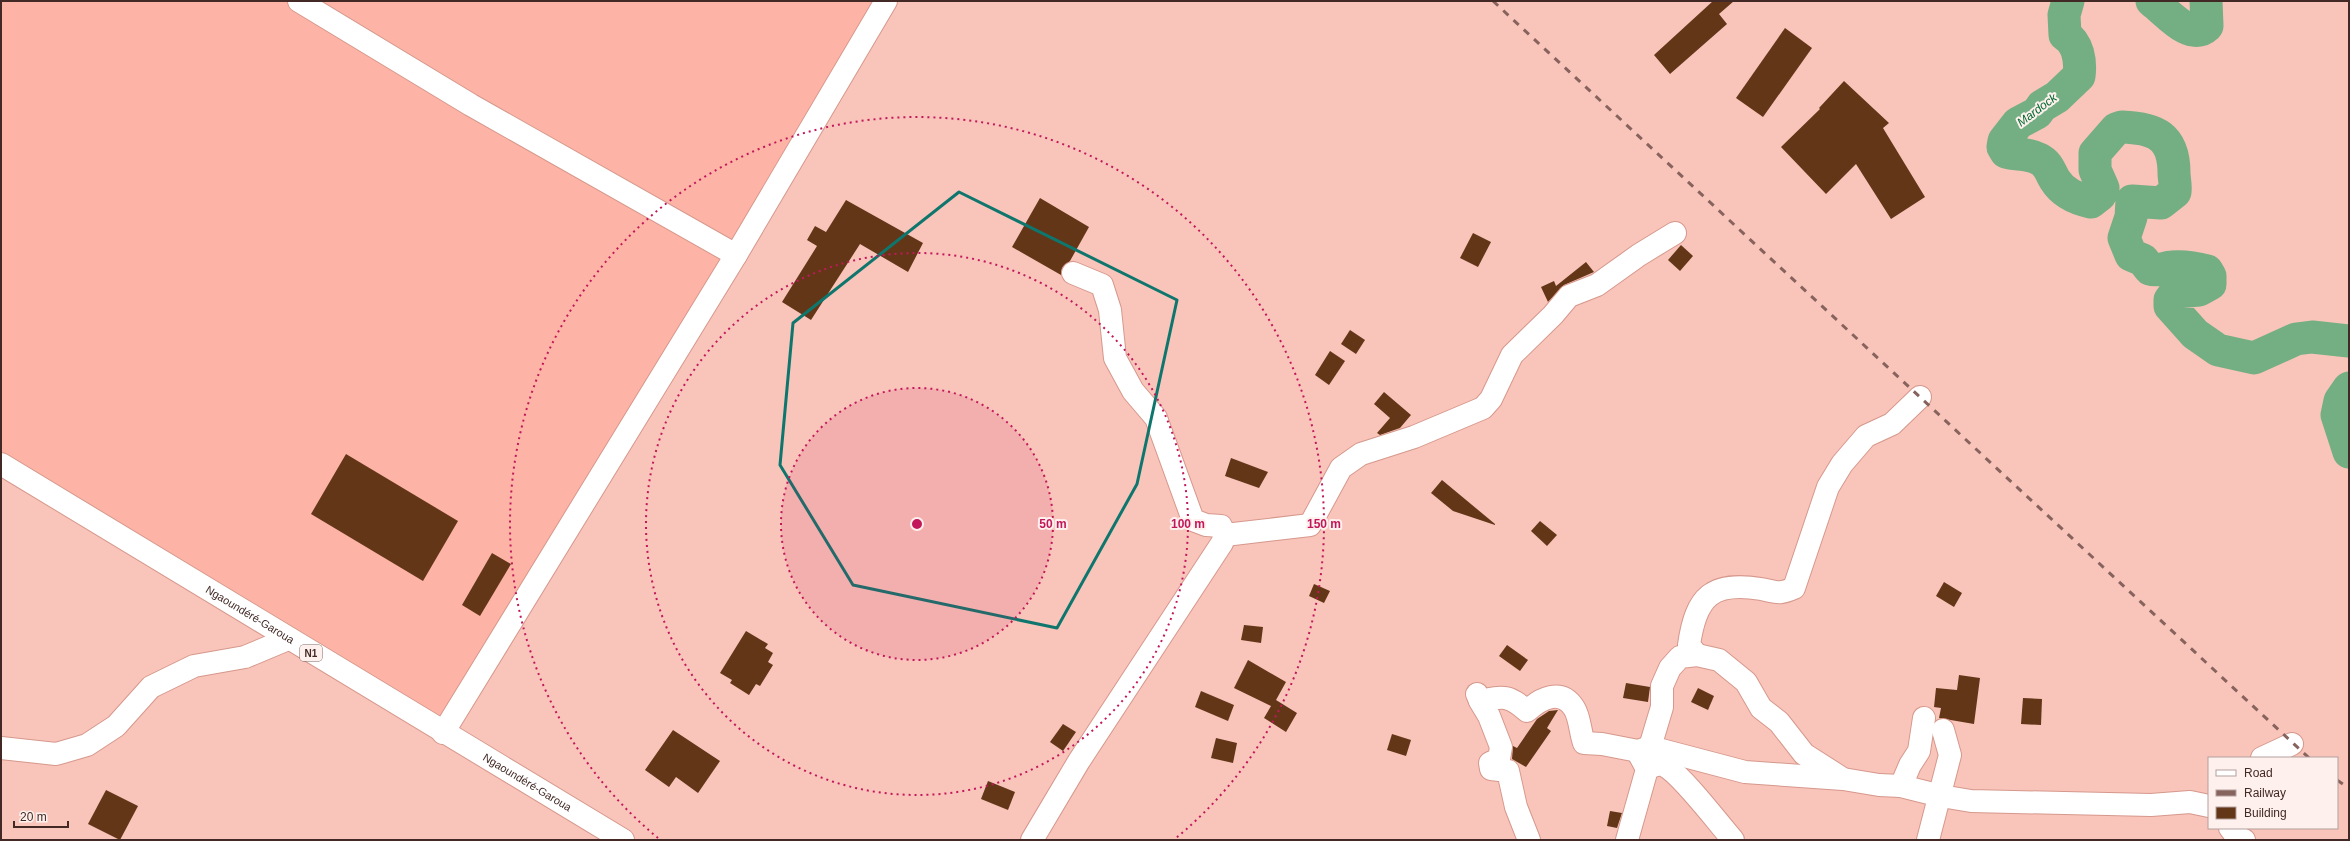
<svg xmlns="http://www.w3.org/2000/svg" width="2350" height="841" viewBox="0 0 2350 841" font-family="Helvetica,sans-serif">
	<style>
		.built { fill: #fdb4a6 }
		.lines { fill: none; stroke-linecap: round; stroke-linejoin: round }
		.river { stroke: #73af82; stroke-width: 33 }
		.building { fill: #633618 }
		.minor-casing { stroke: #d6988c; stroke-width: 24 }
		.highway-casing { stroke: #d6988c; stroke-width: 24 }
		.minor { stroke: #fff; stroke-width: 22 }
		.highway { stroke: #fff; stroke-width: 22 }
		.rail { stroke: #87635d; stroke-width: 3; stroke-dasharray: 7 7; stroke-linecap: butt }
		.marked { fill: none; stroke: #0f766e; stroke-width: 3; stroke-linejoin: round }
		.ring { fill: none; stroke: #c2185b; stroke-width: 2; stroke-dasharray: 2 4 }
		.labels { text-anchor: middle; stroke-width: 4; stroke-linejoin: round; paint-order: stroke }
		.shield { fill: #fef0ed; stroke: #7a6561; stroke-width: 1 }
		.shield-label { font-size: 10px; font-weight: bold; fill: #422925 }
		.street-label { font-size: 11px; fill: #422925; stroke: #fef0ed }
		.water-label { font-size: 12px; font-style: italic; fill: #036931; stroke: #fef0ed }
		.centre { fill: #c2185b; stroke: #fef0ed; stroke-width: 2 }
		.ring-label { font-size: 12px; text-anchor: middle; font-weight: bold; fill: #c2185b; stroke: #fef0ed; stroke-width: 4; stroke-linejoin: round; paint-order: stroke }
	</style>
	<rect width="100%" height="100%" fill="#f9c4ba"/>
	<polygon class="built" points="1,1 894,1 443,733 1,464"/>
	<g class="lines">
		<g class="river">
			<path d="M2068,1L2064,15L2065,35C2078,43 2081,61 2079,76L2057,97L2042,106L2037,113L2018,123L2004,141L2003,147L2006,152C2017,155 2028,153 2039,159C2049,164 2050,172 2055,180C2063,193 2077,199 2091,202L2100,195L2103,188L2095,170V153L2116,129L2122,127C2155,128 2174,136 2174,173C2174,179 2176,185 2175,192L2161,203L2132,201L2131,217L2124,238L2131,255L2143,260L2150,269C2159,272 2164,267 2172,267C2184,266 2196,268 2207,271L2210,276V284L2199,290L2176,292L2170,300V306L2195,334L2218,350L2254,358L2296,339L2312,337L2349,341"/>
			<path d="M2152,1C2166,11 2190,42 2207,26L2206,1"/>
			<polyline points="2349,388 2340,401 2337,415 2349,452"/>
		</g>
	</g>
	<g class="building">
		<polygon points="1713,1 1734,1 1719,14 1727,24 1670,74 1654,55"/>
		<polygon points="1785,28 1812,48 1763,117 1736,98"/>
		<polygon points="1844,81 1889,123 1883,128 1925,197 1891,219 1856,164 1826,194 1781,147 1820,109 1819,108"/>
		<polygon points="1040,198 1089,227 1070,261 1062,268 1061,275 1012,247"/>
		<polygon points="846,200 923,243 908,272 860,244 811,320 782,302 817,246 807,240 815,226 826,232"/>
		<polygon points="1473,233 1491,242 1478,267 1460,258"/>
		<polygon points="1681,245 1693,256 1680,271 1668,260"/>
		<polygon points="1586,262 1594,272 1564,285 1548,302 1541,287 1554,281 1556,286"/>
		<polygon points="1350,330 1365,340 1356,354 1341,344"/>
		<polygon points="1330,351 1345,361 1329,385 1315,375"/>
		<polygon points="1384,392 1411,415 1400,428 1380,435 1377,433 1390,418 1374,404"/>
		<polygon points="346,454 458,521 423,581 311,514"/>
		<polygon points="1231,458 1268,472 1259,488 1225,476"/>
		<polygon points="1442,480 1495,524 1495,525 1453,511 1431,493"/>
		<polygon points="1540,521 1557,535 1547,546 1531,531"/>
		<polygon points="492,553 511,564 480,616 462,605"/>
		<polygon points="1944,582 1962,593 1954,607 1936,596"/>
		<polygon points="1314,584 1330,591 1324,603 1309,596"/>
		<polygon points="1244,625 1263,627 1261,643 1241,640"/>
		<polygon points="746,631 768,644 765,648 773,653 768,662 773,665 760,686 756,684 749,695 730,683 732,680 720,673"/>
		<polygon points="1507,645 1528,660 1520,671 1499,656"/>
		<polygon points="1248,660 1286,682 1276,700 1297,713 1286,732 1264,718 1271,706 1234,688"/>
		<polygon points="1959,675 1980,678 1974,724 1939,718 1941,708 1934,707 1936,688 1957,690"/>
		<polygon points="1626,683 1650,687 1648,702 1623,698"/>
		<polygon points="1698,688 1714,696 1708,710 1691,702"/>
		<polygon points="1201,691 1234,705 1228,721 1195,707"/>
		<polygon points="2023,698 2042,699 2041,725 2021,724"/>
		<polygon points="1558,710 1547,728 1551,731 1526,767 1512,759 1513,746 1517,748 1537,719 1549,711"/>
		<polygon points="1063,724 1076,732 1063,751 1050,742"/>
		<polygon points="673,730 720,761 698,793 676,777 669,787 645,770"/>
		<polygon points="1392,734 1411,740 1406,756 1387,750"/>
		<polygon points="1216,738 1237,743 1233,763 1211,758"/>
		<polygon points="988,781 1015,792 1008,810 981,799"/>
		<polygon points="106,790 138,806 120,840 88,824"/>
		<polygon points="1610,811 1622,813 1617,828 1607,826"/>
	</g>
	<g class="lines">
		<g class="minor-casing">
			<g id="minor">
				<polyline points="299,1 471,105 736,255"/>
				<polyline points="1225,535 1310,525 1341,468 1361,454 1414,437 1483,408 1491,399 1512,355 1553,315 1569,296 1597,285 1639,255 1675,233"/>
				<path d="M1697,655L1689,645C1696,596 1712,581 1761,589C1777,592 1778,595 1794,588L1828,487L1842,464L1866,436L1892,424L1920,397"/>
				<path d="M1477,694L1480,701C1504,696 1509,695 1527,711C1541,698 1561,688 1574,708C1580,717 1580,732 1584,743L1602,744L1638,751L1650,747L1745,772L1843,779L1879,785L1901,786L1941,796L1971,801L2151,805L2190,802L2209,806"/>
				<polyline points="1480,701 1489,716 1501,747 1499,759 1490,763 1491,769 1508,771 1516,807 1529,840"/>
				<polyline points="443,733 736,255 886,1"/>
				<polyline points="1650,747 1662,707 1662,686 1670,668 1680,657 1697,655 1719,660 1746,682 1761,708 1779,722 1804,754 1840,777"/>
				<polyline points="1,748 56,754 87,745 116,726 151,687 194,666 245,657 288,639"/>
				<polyline points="2262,758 2292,744"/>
				<path d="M1647,769C1652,766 1659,763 1665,766C1681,774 1719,824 1733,840"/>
				<polyline points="1901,786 1910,765 1919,751 1924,718"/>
				<polyline points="2230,828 2236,836 2244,840"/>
				<polyline points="1032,840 1079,761 1222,543 1225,535 1221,526 1206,525 1193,520 1156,418 1133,391 1115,358 1110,310 1102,285 1073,273"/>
				<polyline points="1627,840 1647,769 1640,756"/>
				<polyline points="1928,840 1950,755 1943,730"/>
			</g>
		</g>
		<g class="highway-casing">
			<g id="highway">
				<path id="s1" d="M1,464L623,840"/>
			</g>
		</g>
		<use href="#minor" class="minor"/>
		<use href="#highway" class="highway"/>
		<g class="rail">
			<polyline points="1493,1 2309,758"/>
			<polyline points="2337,780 2349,788"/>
		</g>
	</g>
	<path class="marked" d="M959,192L1177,300L1137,484L1057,628L853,585L780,465L793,323Z"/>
	<circle cx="917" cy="524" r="136" fill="#c2185b" fill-opacity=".12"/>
	<g class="ring">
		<circle cx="917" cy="524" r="136"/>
		<circle cx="917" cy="524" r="271"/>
		<path d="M658 838A407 407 0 1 1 1176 838"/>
	</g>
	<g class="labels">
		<rect class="shield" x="300" y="645" width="22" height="16" rx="3"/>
		<g class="shield-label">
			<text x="311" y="657">N1</text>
		</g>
		<g class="street-label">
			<text dy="4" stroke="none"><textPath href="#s1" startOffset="291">Ngaoundéré-Garoua</textPath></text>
			<text dy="4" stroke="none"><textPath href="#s1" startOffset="615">Ngaoundéré-Garoua</textPath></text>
		</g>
		<g class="water-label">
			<text transform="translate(2037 110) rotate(-37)" y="4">Mardock</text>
		</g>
	</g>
	<circle cx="917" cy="524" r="6" class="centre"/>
	<g class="ring-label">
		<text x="1053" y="528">50 m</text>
		<text x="1188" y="528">100 m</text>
		<text x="1324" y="528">150 m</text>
	</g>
	<rect width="2350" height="841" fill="none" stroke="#422925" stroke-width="4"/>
	<rect x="2208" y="757" width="130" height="72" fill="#fef0ed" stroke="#b3a09d"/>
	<rect x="2216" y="770" width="20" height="6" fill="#ffffff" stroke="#b3a09d"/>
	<text x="2244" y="777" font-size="12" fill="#422925">Road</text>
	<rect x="2216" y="790" width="20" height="6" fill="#87635d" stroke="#b3a09d"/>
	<text x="2244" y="797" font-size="12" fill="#422925">Railway</text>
	<rect x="2216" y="807" width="20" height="12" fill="#633618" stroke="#b3a09d"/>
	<text x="2244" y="817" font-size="12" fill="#422925">Building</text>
	<path d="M14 821v6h54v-6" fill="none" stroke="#422925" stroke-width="2"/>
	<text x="20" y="821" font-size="12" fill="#422925" stroke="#fef0ed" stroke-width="3" paint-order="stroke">20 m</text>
</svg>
